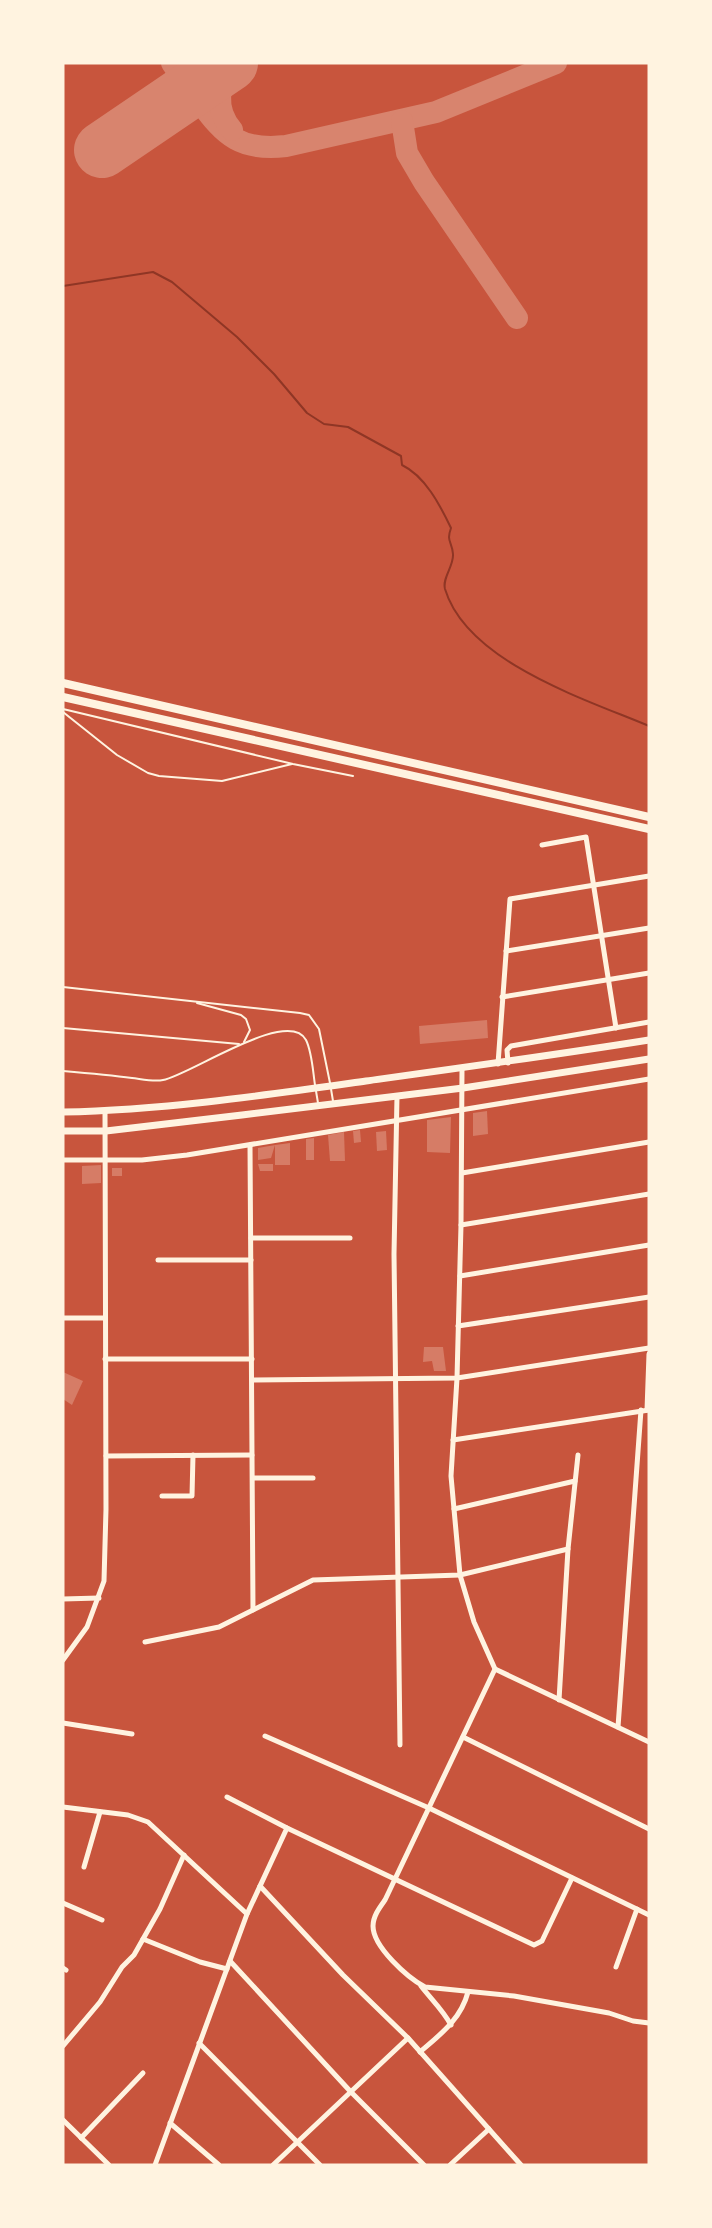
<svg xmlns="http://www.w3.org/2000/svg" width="712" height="2228" viewBox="0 0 712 2228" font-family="'Archivo Narrow',sans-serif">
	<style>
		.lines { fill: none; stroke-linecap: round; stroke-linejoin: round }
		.stream { stroke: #8f3625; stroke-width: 2 }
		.taxiway { stroke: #d8846e; stroke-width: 22 }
		.runway { stroke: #d8846e; stroke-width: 56 }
		.building { fill: #d67c66 }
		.service { stroke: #fff3e0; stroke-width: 2 }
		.minor { stroke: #fff3e0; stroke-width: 5 }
		.secondary { stroke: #fff3e0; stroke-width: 7 }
		.primary { stroke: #fff3e0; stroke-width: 8 }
	</style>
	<rect width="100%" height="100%" fill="#c8553d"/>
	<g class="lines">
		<path class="stream" d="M63,286L153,272L172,282L237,337L274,374L307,413L324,424L348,427L401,456L402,465C425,476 440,505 451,528C446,542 452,541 453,554C454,566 442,578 445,589C467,662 585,699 649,726"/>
		<g class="taxiway">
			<path d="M172,63C181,76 190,89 200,102C225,137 241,151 286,146L436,112L556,63"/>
			<polyline points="189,63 212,66 226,63"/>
			<polyline points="402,121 407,153 424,182 517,318"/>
			<path d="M232,130C214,109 218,84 233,63"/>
		</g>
		<polyline class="runway" points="102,150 230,63"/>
	</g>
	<g class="building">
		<polygon points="487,1020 488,1038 420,1044 419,1026"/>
		<polygon points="487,1111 488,1134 473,1136 473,1113"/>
		<polygon points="451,1117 450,1153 427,1152 427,1120"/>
		<polygon points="360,1130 361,1142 354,1143 353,1131"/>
		<polygon points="386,1131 387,1150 377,1151 376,1132"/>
		<polygon points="344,1132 345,1161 330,1161 328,1135"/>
		<polygon points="314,1138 314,1160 306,1160 306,1139"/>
		<polygon points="290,1143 290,1165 275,1165 275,1145"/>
		<polygon points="275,1145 271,1158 258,1160 258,1148"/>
		<polygon points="258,1164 273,1164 273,1171 260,1171"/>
		<polygon points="101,1165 101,1183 82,1184 82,1166"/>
		<rect x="112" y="1168" width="10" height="8"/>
		<polygon points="424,1347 443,1347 446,1371 434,1371 432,1361 423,1362"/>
		<polygon points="63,1372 83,1381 72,1405 63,1399"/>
	</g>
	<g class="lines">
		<g class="service">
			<polyline points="63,709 293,764 353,776"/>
			<polyline points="63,712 117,755 148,773 159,776 222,781 292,764"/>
			<polyline points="63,987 300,1013 309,1015 319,1029 330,1083"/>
			<polyline points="197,1003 241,1015 246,1019 250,1030 244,1042"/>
			<polyline points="63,1028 239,1044"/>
			<path d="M63,1071C86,1073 109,1075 132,1078C141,1079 154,1082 163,1080C190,1075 288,1007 306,1040C312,1052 313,1072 315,1085"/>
			<polyline points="331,1089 333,1101"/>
			<polyline points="316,1091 318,1103"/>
		</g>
		<g class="minor">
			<polyline points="542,845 586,837 616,1028"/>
			<polyline points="506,951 649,928"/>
			<polyline points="502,997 649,973"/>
			<polyline points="508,1063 507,1050 511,1046 649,1022"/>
			<polyline points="498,1064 510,899 649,876"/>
			<polyline points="462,1069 461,1225 457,1378 451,1476 460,1575 474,1622 495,1669 649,1742"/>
			<polyline points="397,1096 394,1254 400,1745"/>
			<polyline points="250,1145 253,1610"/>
			<polyline points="63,1160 142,1160 187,1155 649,1079"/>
			<polyline points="462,1173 649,1142"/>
			<polyline points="461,1225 649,1194"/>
			<polyline points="251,1238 350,1238"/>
			<polyline points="158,1260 251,1260"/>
			<polyline points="460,1276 649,1245"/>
			<polyline points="63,1318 105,1318"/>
			<polyline points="458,1326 649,1297"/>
			<polyline points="105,1359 252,1359"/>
			<polyline points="252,1380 457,1378 649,1348"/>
			<polyline points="647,1410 649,1354"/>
			<polyline points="453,1440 649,1410"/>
			<polyline points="106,1456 252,1455"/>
			<polyline points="253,1478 313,1478"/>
			<polyline points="162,1496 192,1496 193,1455"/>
			<polyline points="454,1509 575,1481"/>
			<polyline points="63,1599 99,1598"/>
			<polyline points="145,1642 219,1627 313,1580 460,1575 568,1549"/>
			<polyline points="63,1660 87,1627 104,1581 106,1509 105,1112"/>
			<path d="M495,1669L385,1900C380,1907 373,1916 373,1926C373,1947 408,1978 425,1987L514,1996L609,2013L633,2021L649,2023"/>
			<polyline points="559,1700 568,1549 578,1455"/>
			<polyline points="63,1723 132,1734"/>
			<polyline points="618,1727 641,1410"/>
			<polyline points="265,1736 429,1808 649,1915"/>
			<polyline points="463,1737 649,1829"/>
			<polyline points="227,1797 287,1828 534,1945 542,1941 572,1878"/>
			<polyline points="63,1807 128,1815 148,1822 247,1914"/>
			<polyline points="84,1867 100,1812"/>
			<polyline points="260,1886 343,1975 408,2038 521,2165"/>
			<polyline points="63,1903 102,1920"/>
			<polyline points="143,1939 200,1962 227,1969"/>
			<polyline points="230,1961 350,2091 424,2165"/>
			<polyline points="616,1967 637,1909"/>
			<polyline points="63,1968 66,1970"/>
			<path d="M421,1986C431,1999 443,2010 451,2025"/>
			<polyline points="199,2043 320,2165"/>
			<polyline points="63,2046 100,2002 122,1967 134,1955 160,1909 184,1855"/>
			<path d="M420,2052C441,2034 461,2019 468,1992"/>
			<polyline points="63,2120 109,2165"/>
			<polyline points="170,2123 219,2165"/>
			<polyline points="81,2138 143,2073"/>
			<polyline points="155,2165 247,1914 287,1828"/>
			<polyline points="273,2165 408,2038"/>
			<polyline points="450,2165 489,2129"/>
		</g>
		<g class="secondary">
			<path d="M63,1112C164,1110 266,1095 366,1081C460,1068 555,1055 649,1040"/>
			<polyline points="63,1131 106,1131 242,1115 463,1088 649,1059"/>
		</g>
		<g class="primary">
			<polyline points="63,683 649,817"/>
			<polyline points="63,697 649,829"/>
		</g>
	</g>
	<rect width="712" height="2228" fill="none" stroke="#fff3e0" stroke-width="129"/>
</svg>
